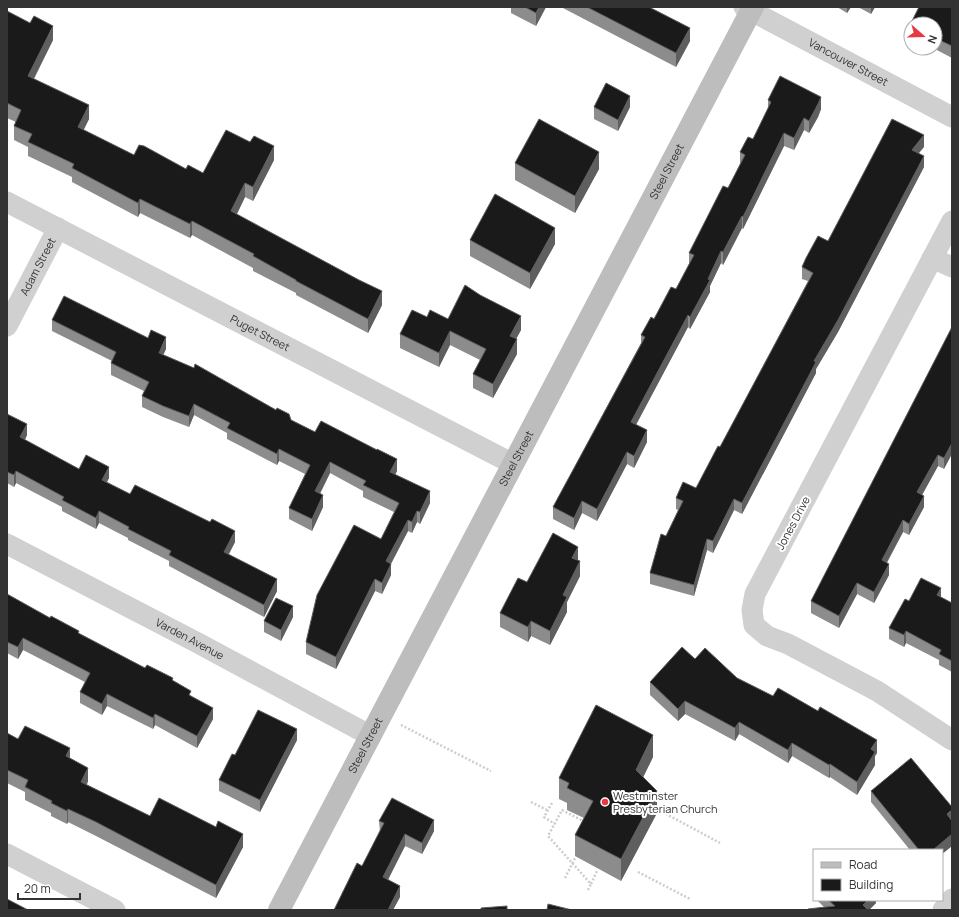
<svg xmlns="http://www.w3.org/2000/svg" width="959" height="917" viewBox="0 0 959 917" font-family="Manrope,sans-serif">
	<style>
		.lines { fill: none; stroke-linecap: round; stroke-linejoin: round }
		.path { stroke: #cdcdcd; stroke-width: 2.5; stroke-dasharray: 2 2; stroke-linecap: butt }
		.street { stroke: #d0d0d0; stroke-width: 21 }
		.secondary { stroke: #bdbdbd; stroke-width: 22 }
		.wall { fill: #8c8c8c }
		.shaded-wall { fill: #5f5f5f }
		.building { fill: #1a1a1a; stroke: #5f5f5f }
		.poi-dot { fill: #e63946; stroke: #fff; stroke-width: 1.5 }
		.labels { text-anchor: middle; stroke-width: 4; stroke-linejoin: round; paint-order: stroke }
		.street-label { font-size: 11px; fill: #333; stroke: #fff }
		.poi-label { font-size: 11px; fill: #333; stroke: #fff; text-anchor: start }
	</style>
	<rect width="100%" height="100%" fill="#fff"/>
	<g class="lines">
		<g class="path">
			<polyline points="401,725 491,771"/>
			<polyline points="531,802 547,810"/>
			<polyline points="552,803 544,817 555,824"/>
			<polyline points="655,808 720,843"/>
			<polyline points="585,822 562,810 548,836 591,884 597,871"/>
			<polyline points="638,872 690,899"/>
			<polyline points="565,878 575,858"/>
			<polyline points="588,890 591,884"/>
		</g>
		<g class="street">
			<path id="s1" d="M744,7L952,117"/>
			<path id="s2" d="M7,202L513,464"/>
			<polyline points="952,221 755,594 752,610 754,625 767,636 788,644 877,691 952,740"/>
			<polyline points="932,258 952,267"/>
			<path id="s3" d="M7,326L58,228"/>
			<path id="s4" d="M7,544L196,642L371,736"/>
			<polyline points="7,854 115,910"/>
			<polyline points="943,910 952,899"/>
		</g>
		<path class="secondary" id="s5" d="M279,910L753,7"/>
	</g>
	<g class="wall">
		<polygon points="511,7 546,7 536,26 511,13"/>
		<polygon points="561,7 649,7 690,41 676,67"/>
		<polygon points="837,7 851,7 847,13"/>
		<polygon points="858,7 875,7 871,14"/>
		<polygon points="919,7 952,7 952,58 933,48 935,48 935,24 911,24 911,37 910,36 910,25"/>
		<polygon points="7,11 53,40 34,79 89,119 83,130 134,155 203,173 274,160 253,201 245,197 237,214 382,305 368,333 296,295 296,293 253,271 253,268 192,235 190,238 140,213 138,217 72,182 72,177 28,156 28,147 14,140 14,126 16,122 7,118"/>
		<polygon points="768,100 821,109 818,117 809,133 804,130 794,150 784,146 743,229 742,228 723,265 721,263 710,286 710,292 690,329 688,327 636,425 647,442 634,468 627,464 597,521 582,513 574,530 553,519 553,507 641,343 641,335 676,289 689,264 689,253 728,188 740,164 740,152 753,139 768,109"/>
		<polygon points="594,107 630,107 618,131 594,119"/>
		<polygon points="924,147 919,153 924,167 838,332 816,369 816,373 742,514 734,510 713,553 707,550 694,596 650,584 650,573 666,536 678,510 676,509 676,498 696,488 720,447 808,281 802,279 802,267"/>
		<polygon points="515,163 599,169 575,213 515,180"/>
		<polygon points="470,240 555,244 530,289 470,256"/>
		<polygon points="427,317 448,319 521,330 516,339 517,354 493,398 473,388 473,374 480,360 450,345 439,367 400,348 400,334"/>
		<polygon points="52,320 166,349 163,355 315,432 397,471 395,475 430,503 420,524 417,522 412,533 408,531 391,564 391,575 382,594 375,591 336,669 306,654 306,642 381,539 394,512 363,497 363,491 330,473 320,494 323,507 312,531 289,519 289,508 305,474 279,461 277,465 227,439 227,433 194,415 189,427 163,417 142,407 142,396 144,391 111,375 111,363 112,361 52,331"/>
		<polygon points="952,327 944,469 938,466 922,495 924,507 909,535 903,532 887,563 889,575 874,603 857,594 839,628 811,613 811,601"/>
		<polygon points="7,414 27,435 25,440 79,469 109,478 107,482 130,494 235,542 229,554 277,591 264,617 169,566 169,561 128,540 128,538 99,523 96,529 62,511 62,507 16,483 14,487 7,483"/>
		<polygon points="578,560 580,576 567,602 567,612 550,645 531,636 528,642 500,627 500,613 527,582"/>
		<polygon points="7,594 50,618 79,633 145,668 173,681 191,696 213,719 197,748 155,725 153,729 107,706 102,715 80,703 80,692 85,682 23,650 18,659 7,653"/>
		<polygon points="941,597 952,603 952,672 939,665 939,660 906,643 904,647 889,639 889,628 909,601"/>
		<polygon points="293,617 281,641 264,632 264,621"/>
		<polygon points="695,659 737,678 877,753 875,756 875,765 857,795 830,777 829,778 792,756 788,763 739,734 735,741 685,714 678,721 650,695 650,682"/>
		<polygon points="7,733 18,739 70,758 88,781 87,785 150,816 243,847 216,898 96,836 68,822 67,824 51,816 51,813 25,800 25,792 7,783"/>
		<polygon points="297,740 260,812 219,791 219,780 235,755"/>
		<polygon points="653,757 643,777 657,813 621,881 575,856 575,835 584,818 567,810 567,803 559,799 559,778"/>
		<polygon points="871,791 952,821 952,846 942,854 942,850 910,850 871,802"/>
		<polygon points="379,821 434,831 422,854 405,846 388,880 400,897 393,910 334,910 362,866 380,832"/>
		<polygon points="818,900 876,900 876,903 869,910 808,910 824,907 818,901"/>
	</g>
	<g class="shaded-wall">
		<polygon points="539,7 546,7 536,26 536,13"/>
		<polygon points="847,7 851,7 847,13"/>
		<polygon points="871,7 875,7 871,14"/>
		<polygon points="53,26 53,40 28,90 28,76"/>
		<polygon points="690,28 690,41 676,67 676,53"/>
		<polygon points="630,96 630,107 618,131 618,120"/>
		<polygon points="821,97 821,109 818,117 809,133 809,121"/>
		<polygon points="89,105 89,119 78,142 78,127"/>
		<polygon points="804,118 804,130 794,150 794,138"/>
		<polygon points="784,133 784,146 743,229 743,217"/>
		<polygon points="924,135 924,147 912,161 912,150"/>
		<polygon points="274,146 274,160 253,201 253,187"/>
		<polygon points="599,152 599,169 575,213 575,196"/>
		<polygon points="924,156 924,167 838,332 816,369 816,373 742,514 742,503 814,361"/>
		<polygon points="245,183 245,197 231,226 231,211"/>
		<polygon points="140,199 140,213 138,217 138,203"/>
		<polygon points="742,216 742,228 723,265 723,252"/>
		<polygon points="192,221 192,235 190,238 190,224"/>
		<polygon points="555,228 555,244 530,289 530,273"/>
		<polygon points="721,251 721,263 710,286 710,292 690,329 690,317"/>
		<polygon points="382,291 382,305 368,333 368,319"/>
		<polygon points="688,315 688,327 631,434 631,422"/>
		<polygon points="521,316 521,330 510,350 510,336"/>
		<polygon points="450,331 450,345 439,367 439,353"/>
		<polygon points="166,337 166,349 159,364 159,353"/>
		<polygon points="517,339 517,354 493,398 493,384"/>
		<polygon points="194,404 194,415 189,427 189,416"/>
		<polygon points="27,424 27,435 20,449 20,437"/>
		<polygon points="647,430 647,442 634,468 634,456"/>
		<polygon points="952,443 952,454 944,469 944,458"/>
		<polygon points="279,449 279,461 277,465 277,454"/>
		<polygon points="627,452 627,464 597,521 597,509"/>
		<polygon points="938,455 938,466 917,504 917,492"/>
		<polygon points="397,459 397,471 390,484 390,472"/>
		<polygon points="330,462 330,473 315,503 315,491"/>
		<polygon points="109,467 109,478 102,491 102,480"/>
		<polygon points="16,471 16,483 14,487 14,475"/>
		<polygon points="430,491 430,503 420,524 420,512"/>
		<polygon points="323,495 323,507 312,531 312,519"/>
		<polygon points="924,496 924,507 909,535 909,524"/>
		<polygon points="734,499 734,510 713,553 713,541"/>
		<polygon points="582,501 582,513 574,530 574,518"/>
		<polygon points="99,511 99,523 96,529 96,518"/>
		<polygon points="417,511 417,522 412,533 412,522"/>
		<polygon points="408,520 408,531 386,573 386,561"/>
		<polygon points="903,520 903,532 882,571 882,560"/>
		<polygon points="235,531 235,542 224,563 224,552"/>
		<polygon points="707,539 707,550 694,596 694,585"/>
		<polygon points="578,547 578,561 572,558"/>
		<polygon points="580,561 580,576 567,602 567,612 550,645 550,631 563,595"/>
		<polygon points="391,564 391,575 382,594 382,583"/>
		<polygon points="889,564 889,575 874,603 874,592"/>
		<polygon points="277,579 277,591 264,617 264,605"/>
		<polygon points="375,579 375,591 336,669 336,657"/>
		<polygon points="857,583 857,594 839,628 839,616"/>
		<polygon points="941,588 941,599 937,595"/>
		<polygon points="293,606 293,617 281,641 281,630"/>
		<polygon points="531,621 531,636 528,642 528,627"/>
		<polygon points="906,631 906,643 904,647 904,635"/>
		<polygon points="23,638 23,650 18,659 18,647"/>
		<polygon points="107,694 107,706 102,715 102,704"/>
		<polygon points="685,701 685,714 678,721 678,709"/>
		<polygon points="213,708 213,719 197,748 197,736"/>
		<polygon points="155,714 155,725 153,729 153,718"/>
		<polygon points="739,722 739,734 735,741 735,728"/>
		<polygon points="297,729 297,740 260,812 260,800"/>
		<polygon points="653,735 653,757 636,792 636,770"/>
		<polygon points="877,740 877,753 875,756 875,765 857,795 857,782 871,749"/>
		<polygon points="792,743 792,756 788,763 788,750"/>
		<polygon points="70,748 70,761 66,756"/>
		<polygon points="830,764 830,777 829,778 829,765"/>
		<polygon points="88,768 88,781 81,795 81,782"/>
		<polygon points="657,791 657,813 621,881 621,859"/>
		<polygon points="68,809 68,822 67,824 67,811"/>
		<polygon points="952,810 952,821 947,814"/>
		<polygon points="434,820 434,831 422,854 422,843"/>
		<polygon points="243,834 243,847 216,898 216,885"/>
		<polygon points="405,834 405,846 383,889 383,877"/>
		<polygon points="952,834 952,846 942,854 942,850 933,850"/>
		<polygon points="400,886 400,897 393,910 388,910"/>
		<polygon points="868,900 876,900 876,903 869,910 863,910 863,905"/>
	</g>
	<g class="building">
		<polygon points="525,7 539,7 536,13"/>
		<polygon points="587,7 649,7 690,28 676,53"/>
		<polygon points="919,7 952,7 952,46 935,38 935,24 911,24 911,25 910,25"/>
		<polygon points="7,11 30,23 34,16 53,26 28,76 89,105 78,127 134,155 139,145 144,146 186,169 188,165 203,173 226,130 250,142 254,136 274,146 253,187 245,183 231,211 359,280 382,291 368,319 296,281 296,280 253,256 254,254 192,221 190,224 140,199 138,203 72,168 74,164 28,142 32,134 14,126 21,110 7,103"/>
		<polygon points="780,76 821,97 818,104 809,121 804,118 794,138 784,133 743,217 742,216 723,252 721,251 708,279 710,280 690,317 688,315 631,422 647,430 634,456 627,452 597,509 582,501 574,518 553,507 645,337 641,335 651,317 654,319 671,287 676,289 694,255 689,253 723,186 728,188 745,155 740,152 748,137 753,139 771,102 768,100"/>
		<polygon points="606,83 630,96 618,120 594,107"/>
		<polygon points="539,119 599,152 575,196 515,163"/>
		<polygon points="892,119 924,135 912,150 924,156 838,320 814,361 816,362 742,503 734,499 713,541 707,539 694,585 650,573 661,534 666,536 683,501 676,498 683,482 696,488 718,446 720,447 813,273 802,267 806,258 818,236 828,241"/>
		<polygon points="495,194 555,228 530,273 470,240"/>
		<polygon points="465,285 480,295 521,316 510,336 517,339 493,384 473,374 486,349 450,331 439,353 400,334 412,310 427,317 430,310 448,319"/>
		<polygon points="64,296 148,338 151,330 166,337 159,353 194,368 195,364 276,410 277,408 289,414 291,420 315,432 321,421 377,450 377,449 397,459 390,472 430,491 420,512 417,511 412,522 408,520 386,561 391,564 382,583 375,579 336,657 306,642 317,595 354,525 381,539 399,503 363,485 366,481 330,462 315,491 323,495 312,519 289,508 310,465 279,449 277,454 227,428 230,423 194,404 189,416 163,406 142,396 149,382 111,363 116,352 52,320"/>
		<polygon points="952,327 952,443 944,458 938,455 917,492 924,496 909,524 903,520 882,560 889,564 874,592 857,583 839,616 811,601"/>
		<polygon points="7,414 27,424 20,437 79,469 86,455 109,467 102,480 130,494 135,485 210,522 212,519 235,531 224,552 277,579 264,605 169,555 171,551 128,529 129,527 99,511 96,518 62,500 64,497 16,471 14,475 7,472"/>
		<polygon points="553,533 578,547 572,558 580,561 563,595 567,597 550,631 531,621 528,627 500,613 518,578 527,582"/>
		<polygon points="921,578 941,588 937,595 952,603 952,661 939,654 941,650 906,631 904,635 889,628 905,599 909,601"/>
		<polygon points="7,594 50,618 51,616 79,631 78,633 145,668 147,665 173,678 172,680 191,691 189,695 213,708 197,736 155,714 153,718 107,694 102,704 80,692 90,673 23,638 18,647 7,642"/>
		<polygon points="276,598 293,606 281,630 264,621"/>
		<polygon points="682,647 695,659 705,648 737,678 773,696 778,688 818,711 820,707 877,740 871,749 875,752 857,782 830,764 829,765 792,743 788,750 739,722 735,728 685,701 678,709 650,682"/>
		<polygon points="596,705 653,735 636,770 657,791 621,859 575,835 593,801 567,788 569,783 559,778"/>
		<polygon points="258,710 297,729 260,800 219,780 232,754 235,755"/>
		<polygon points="25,726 70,748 66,756 88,768 81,782 150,816 159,798 216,827 218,821 243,834 216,885 96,822 68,809 67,811 51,803 52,801 25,787 28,780 7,770 7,733 18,739"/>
		<polygon points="911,758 952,807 952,810 947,814 952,821 952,834 933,850 919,850 871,791"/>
		<polygon points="392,798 434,820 422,843 405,834 383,877 400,886 388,910 334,910 357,863 362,866 384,823 379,821"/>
		<polygon points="7,899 28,910 7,910"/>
		<polygon points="828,900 868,900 863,905 868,910 808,910 808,909 835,906"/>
		<polygon points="548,904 572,910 547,910"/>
		<polygon points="507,906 507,910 481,910 481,908"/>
	</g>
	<circle class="poi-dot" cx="605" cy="802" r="4"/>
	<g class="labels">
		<g class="street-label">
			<text dy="4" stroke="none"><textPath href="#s1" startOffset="118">Vancouver Street</textPath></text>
			<text dy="4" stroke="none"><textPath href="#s5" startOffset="834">Steel Street</textPath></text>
			<text dy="4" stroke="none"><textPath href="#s3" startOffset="67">Adam Street</textPath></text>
			<text dy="4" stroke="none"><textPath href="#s2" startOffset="285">Puget Street</textPath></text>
			<text dy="4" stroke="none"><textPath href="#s5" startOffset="510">Steel Street</textPath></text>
			<text transform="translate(793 523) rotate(-62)" y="4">Jones Drive</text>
			<text dy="4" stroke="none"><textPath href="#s4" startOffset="206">Varden Avenue</textPath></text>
			<text dy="4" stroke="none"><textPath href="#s5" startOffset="186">Steel Street</textPath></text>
		</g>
		<g class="poi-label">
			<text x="613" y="800">Westminster<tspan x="613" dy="13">Presbyterian Church</tspan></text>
		</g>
	</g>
	<rect width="959" height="917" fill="none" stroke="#333333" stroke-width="16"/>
	<rect x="813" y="849" width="130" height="52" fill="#ffffff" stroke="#adadad"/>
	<rect x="821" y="862" width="20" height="6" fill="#bdbdbd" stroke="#adadad"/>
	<text x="849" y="869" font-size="12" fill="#333333">Road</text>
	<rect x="821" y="879" width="20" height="12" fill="#1a1a1a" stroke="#adadad"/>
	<text x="849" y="889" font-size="12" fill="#333333">Building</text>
	<g transform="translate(923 36) rotate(110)"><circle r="19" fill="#ffffff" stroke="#adadad"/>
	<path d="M0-3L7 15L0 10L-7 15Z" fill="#e63946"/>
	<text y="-6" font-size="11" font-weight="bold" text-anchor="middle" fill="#333333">N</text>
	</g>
	<path d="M18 893v6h62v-6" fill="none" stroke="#333333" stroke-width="2"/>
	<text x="24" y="893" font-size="12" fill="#333333" stroke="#ffffff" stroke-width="3" paint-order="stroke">20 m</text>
</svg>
